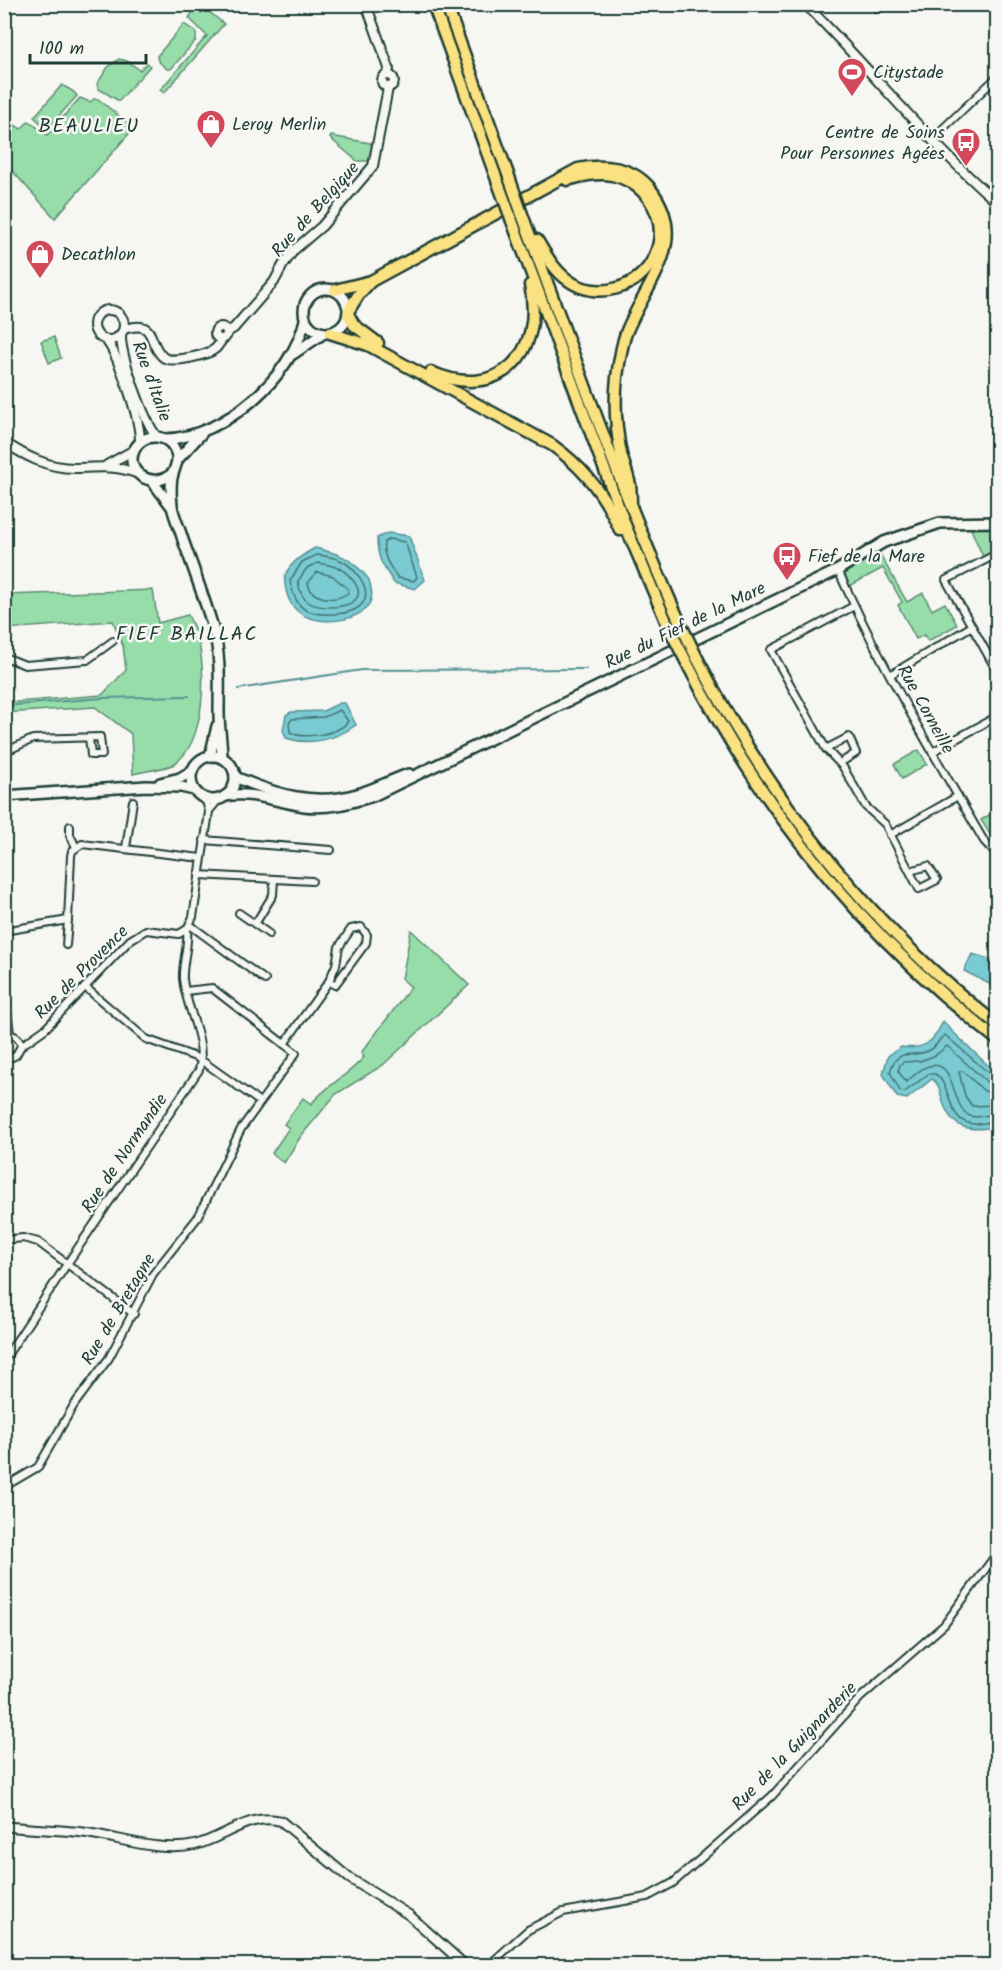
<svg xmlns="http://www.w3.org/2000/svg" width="1002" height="1970" viewBox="0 0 1002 1970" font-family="Kalam,sans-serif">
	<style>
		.green { fill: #97ddaa; stroke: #5b8d6f; stroke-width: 1.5 }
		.water { fill: #79cad2; stroke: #559293; stroke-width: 1.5 }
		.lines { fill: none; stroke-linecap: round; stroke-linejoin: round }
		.shore { stroke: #437573; stroke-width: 1.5 }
		.stream { stroke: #559293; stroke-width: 2 }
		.minor-casing { stroke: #1f3d34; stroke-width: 10 }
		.tertiary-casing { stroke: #1f3d34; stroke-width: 12 }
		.secondary-casing { stroke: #1f3d34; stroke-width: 14 }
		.trunk-casing { stroke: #1f3d34; stroke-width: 15 }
		.minor { stroke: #f6f6f2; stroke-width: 6 }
		.tertiary { stroke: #f6f6f2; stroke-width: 8 }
		.secondary { stroke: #f6f6f2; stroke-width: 9 }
		.trunk { stroke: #fae181; stroke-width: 10 }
		.trunk-bridge-casing { stroke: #1f3d34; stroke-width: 15; stroke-linecap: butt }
		.trunk-bridge { stroke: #fae181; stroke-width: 10 }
		.labels { text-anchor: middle; stroke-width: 5; stroke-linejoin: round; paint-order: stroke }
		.poi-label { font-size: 18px; fill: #1f3d34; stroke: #f6f6f2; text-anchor: start }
		.street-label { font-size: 18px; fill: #1f3d34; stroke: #f6f6f2 }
		.neighbourhood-label { font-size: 20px; letter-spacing: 1.5px; fill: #1f3d34; stroke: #f6f6f2 }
	</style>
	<rect width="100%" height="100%" fill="#f6f6f2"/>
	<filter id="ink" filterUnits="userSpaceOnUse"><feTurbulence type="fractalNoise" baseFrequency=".0167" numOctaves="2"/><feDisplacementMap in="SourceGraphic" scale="12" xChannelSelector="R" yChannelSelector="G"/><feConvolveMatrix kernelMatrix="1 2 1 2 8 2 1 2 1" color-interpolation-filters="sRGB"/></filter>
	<g filter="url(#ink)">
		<g class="green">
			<polygon points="195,5 201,5 224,24 164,93 160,90 207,36 189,18 196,7"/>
			<polygon points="184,24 196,32 196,40 171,69 167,69 158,61 157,56"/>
			<polygon points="119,59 127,61 140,70 147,63 150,66 119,101 99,89 97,84 108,67"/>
			<polygon points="62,85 74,92 77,96 50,126 44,126 34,117"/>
			<polygon points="80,98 90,102 94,99 98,99 134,128 55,218 5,163 5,131 12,123 21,129 29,121 47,135"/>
			<polygon points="331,136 370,143 373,145 372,157 369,161 357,161 330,138"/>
			<polygon points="54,337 61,358 49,363 41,341"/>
			<polygon points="968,522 997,522 997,536 990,540 993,556 984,559"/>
			<polygon points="876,547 907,602 923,593 932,610 945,603 957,625 928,641 924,635 916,639 898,605 902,602 883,568 846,588 838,570"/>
			<path d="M153,590L158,623L188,615C191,622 195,629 197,636C207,669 206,743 174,764C165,769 144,771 133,774L131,734L95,707L5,713V703L102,695L126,670L123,646L113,621L5,629V595Z"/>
			<polygon points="919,750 927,764 902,779 894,764"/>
			<polygon points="997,810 997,840 995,842 981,820"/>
			<path d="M411,930L469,985L383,1065L336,1094L301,1136L284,1163L272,1153L289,1128L284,1124L303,1098L311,1104C327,1085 349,1075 364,1057L361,1053L411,987L402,979Z"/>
		</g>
		<g class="water">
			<path d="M388,533L409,536L425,580L415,589L394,583C383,566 377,559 377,538Z"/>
			<path d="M315,548C339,554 349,556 366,576C370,579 370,584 371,588C379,622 319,628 300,613C290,606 287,596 285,585C281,568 302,555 315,548Z"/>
			<path d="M340,703H345L356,725C335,740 310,746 286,738L283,730L286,715L291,712L323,711Z"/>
			<polygon points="972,954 997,961 997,988 964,971"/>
			<path d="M943,1021L952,1031L997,1074V1127C968,1131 952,1131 942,1099C940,1090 939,1084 932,1079L907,1099L897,1097L883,1074L888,1056L901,1047C925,1050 934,1042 943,1021Z"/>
		</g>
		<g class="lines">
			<g class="shore">
				<path d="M389,539L405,542L417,577L414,581L398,578C390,567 382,556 384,542Z"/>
				<path d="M317,555C324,556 333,557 340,560C353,566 374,589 362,604C353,616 317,617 304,609C295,603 292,591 290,581L302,562Z"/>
				<path d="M318,563C323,564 330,565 336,567C345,570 365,588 356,599C348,609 318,609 308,602C301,597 299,589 298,581L307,568Z"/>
				<path d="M317,572L333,576L348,589V593C335,602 311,600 308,583Z"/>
				<path d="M340,710L348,721C340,734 303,740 290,732L289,723L292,719L324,717Z"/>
				<path d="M998,1077L992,1076L945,1035C940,1038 937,1045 932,1049C912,1061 898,1044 890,1072L900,1091L905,1092L928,1074H935C953,1085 946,1123 974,1124C981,1124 990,1122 998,1122"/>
				<path d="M998,1085L987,1082L947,1046L936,1055L920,1061L903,1062L900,1065L898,1071L906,1082C913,1077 920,1068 929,1066C957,1059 950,1107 970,1116C977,1119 989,1114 998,1114"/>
				<polyline points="998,1094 984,1091 963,1071 959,1072 965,1096 972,1106 998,1105"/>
			</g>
			<g class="stream">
				<polyline points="238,689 362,670 586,669"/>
				<polyline points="4,706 103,698 189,696"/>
			</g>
			<g class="minor-casing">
				<g id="minor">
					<polyline points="872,4 878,9 885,4"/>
					<polyline points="932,139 998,76"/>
					<polyline points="998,563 993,556 946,580 998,673"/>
					<path d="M838,570C880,664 932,752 984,841L998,856"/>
					<polyline points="854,606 771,650 826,749 843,767 866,807 885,824 919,889 937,880 928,866 910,871"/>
					<polyline points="4,659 10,659 25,665 87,660 113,641"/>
					<polyline points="890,675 972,626"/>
					<polyline points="826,749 849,737 856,753 840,763"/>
					<polyline points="4,752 33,739 100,737 102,755 91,755 89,738"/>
					<polyline points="932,752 998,716"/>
					<polyline points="209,811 219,799"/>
					<polyline points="70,826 70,835 76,847"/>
					<polyline points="890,835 958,796"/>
					<polyline points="204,840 331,850"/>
					<polyline points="126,848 133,801"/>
					<polyline points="199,875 312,881"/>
					<polyline points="239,913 255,924 273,895 274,879"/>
					<polyline points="255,924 269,934"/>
					<polyline points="190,925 265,980"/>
					<polyline points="4,931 68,920 71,856 72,851 82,844 201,858"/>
					<polyline points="66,945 68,920"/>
					<polyline points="4,983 10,1034"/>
					<polyline points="85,987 146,1039 198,1058 260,1102"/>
					<polyline points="185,991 212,988 284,1044"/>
					<path d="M4,1036C13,1033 20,1037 21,1046L16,1055L12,1057L4,1056"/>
					<polyline points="21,1046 45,1029 130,940 146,930 179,934 187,929 193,917 208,819 209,811 205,798"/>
					<polyline points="4,1240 23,1238 38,1242 134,1314"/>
					<path d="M4,1360L67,1264L199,1070C207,1039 186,1010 183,979C182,962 189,946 187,929"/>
					<polyline points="4,1487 38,1467 74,1405 109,1358 153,1274 198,1217 241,1129 296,1053 284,1044 329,981 336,965 339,947 351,929 361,927 367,935 366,943 335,985 329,981"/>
					<polyline points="488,1966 528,1930 563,1912 647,1897 673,1883 772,1796 860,1698 944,1625 998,1552"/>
				</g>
			</g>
			<g class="tertiary-casing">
				<g id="tertiary">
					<polyline points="366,4 389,68 388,75"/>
					<path d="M805,4C871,69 928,143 998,203"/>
					<circle cx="388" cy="81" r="6"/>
					<circle cx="109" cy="325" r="15"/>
					<circle cx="221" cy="333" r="6"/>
					<path d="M124,329C158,319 146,342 163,357C171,364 209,355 216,348C217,347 221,341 222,340"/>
					<polyline points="227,332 234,328 274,282 283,265 294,250 322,226 373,166 388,88"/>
					<path d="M121,335C120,354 144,421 157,437"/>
					<path d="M106,340C119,356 141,421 140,443"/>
					<path d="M4,442C25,456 48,468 74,468C101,468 112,464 139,474"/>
					<polyline points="107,465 134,450"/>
					<path d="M4,1826C32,1830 59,1829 87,1833C121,1838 160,1853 195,1845C224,1838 250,1812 281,1821L349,1878L409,1915L466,1966"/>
				</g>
			</g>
			<g class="secondary-casing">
				<g id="secondary">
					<circle cx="326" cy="311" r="22"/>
					<polyline points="293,354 324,333"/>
					<path d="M166,439C225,437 292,377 305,320"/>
					<polyline points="178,459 202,433"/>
					<path d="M173,473C151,492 121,470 136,447C145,433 166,434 174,448C180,458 176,464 173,474C170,483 171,496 172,506C174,517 180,529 183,540C194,570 205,600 214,631C221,658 219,685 219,713C219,728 222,743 222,758"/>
					<polyline points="152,481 172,507"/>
					<circle cx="213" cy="778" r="22"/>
					<polyline points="210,757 217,726"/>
					<path d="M235,777C275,794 314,807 357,794C375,789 391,780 409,774"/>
					<polyline points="160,783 180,778 192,771"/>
					<polyline points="4,796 146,786 181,787 194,790"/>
					<path d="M225,796C253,791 276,802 304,806C328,809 350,803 373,796L838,570L884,542L940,523L998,522"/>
				</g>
			</g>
			<g class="trunk-casing">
				<g id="trunk">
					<polyline points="433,4 497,180"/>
					<polyline points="446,4 509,177"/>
					<path d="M523,217C574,354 621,492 681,625"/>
					<polyline points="512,221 626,527 669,628"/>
					<path d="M537,240C546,255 554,270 568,280C596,301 640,289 654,257C671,223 649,183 612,175C597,172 582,176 567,180"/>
					<path d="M335,290L371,281L578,169C602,164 631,166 649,187C692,241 646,282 626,333C621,347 619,363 617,377C614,403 616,429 621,454C624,465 628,475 630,485C631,492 631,500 631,508"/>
					<polyline points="349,310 359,294 370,282"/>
					<polyline points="348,314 354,325 378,343"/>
					<path d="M330,333L368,345L552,445C583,467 605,494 620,530"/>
					<path d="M431,372C499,402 545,353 530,285"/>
					<path d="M698,660C772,802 871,927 998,1025"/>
					<path d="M689,667C764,813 867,939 998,1040"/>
				</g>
			</g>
			<use href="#minor" class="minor"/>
			<use href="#tertiary" class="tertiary"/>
			<use href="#secondary" class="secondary"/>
			<use href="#trunk" class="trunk"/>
			<g class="trunk-bridge-casing">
				<g id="trunk-bridge">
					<polyline points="509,177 523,217"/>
					<polyline points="497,180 512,221"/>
					<polyline points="681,625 698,660"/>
					<polyline points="669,628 689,667"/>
				</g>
			</g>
			<use href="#trunk-bridge" class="trunk-bridge"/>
		</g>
	</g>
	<defs>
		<g id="stadium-pin" transform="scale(1.5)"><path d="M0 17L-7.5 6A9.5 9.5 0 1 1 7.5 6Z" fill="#d1495b" stroke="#f6f6f2"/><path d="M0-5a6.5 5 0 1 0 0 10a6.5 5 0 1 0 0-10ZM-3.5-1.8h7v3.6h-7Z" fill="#fff"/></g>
		<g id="shop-pin" transform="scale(1.5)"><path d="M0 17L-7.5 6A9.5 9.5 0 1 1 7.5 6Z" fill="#d1495b" stroke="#f6f6f2"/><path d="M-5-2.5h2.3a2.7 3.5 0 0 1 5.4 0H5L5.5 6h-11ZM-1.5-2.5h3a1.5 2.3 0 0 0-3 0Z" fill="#fff"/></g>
		<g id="bus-pin" transform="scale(1.5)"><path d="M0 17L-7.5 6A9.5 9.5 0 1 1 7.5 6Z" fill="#d1495b" stroke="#f6f6f2"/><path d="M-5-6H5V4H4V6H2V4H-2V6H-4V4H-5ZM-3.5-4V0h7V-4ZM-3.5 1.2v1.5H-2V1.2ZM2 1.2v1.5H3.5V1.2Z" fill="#fff"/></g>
	</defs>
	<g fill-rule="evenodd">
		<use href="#stadium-pin" x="852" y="72"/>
		<use href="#shop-pin" x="211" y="124"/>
		<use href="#bus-pin" x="966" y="142"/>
		<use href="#shop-pin" x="40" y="254"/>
		<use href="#bus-pin" x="787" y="556"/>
	</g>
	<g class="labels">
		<g class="poi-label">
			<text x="873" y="78">Citystade</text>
			<text x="232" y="130">Leroy Merlin</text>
			<text x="945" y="138" text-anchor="end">Centre de Soins<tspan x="945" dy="21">Pour Personnes Agées</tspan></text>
			<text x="61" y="260">Decathlon</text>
			<text x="808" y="562">Fief de la Mare</text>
		</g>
		<g class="street-label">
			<text transform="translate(315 209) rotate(-48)" y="6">Rue de Belgique</text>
			<text transform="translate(152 381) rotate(70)" y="6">Rue d'Italie</text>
			<text transform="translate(685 625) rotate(-26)" y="6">Rue du Fief de la Mare</text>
			<text transform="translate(926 709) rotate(61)" y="6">Rue Corneille</text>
			<text transform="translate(81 972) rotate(-45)" y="6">Rue de Provence</text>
			<text transform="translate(124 1153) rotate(-56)" y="6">Rue de Normandie</text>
			<text transform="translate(118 1309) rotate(-59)" y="6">Rue de Bretagne</text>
			<text transform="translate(794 1746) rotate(-46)" y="6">Rue de la Guignarderie</text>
		</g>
		<g class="neighbourhood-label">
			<text x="89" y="132">BEAULIEU</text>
			<text x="187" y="640">FIEF BAILLAC</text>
		</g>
	</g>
	<rect width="1002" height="1970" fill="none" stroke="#f6f6f2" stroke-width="24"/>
	<rect x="12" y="12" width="978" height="1946" fill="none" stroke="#1f3d34" stroke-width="2" filter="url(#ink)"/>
	<path d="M30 54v9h116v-9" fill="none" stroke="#1f3d34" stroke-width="3"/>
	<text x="39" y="54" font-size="18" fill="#1f3d34" stroke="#f6f6f2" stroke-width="4.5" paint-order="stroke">100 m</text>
</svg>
